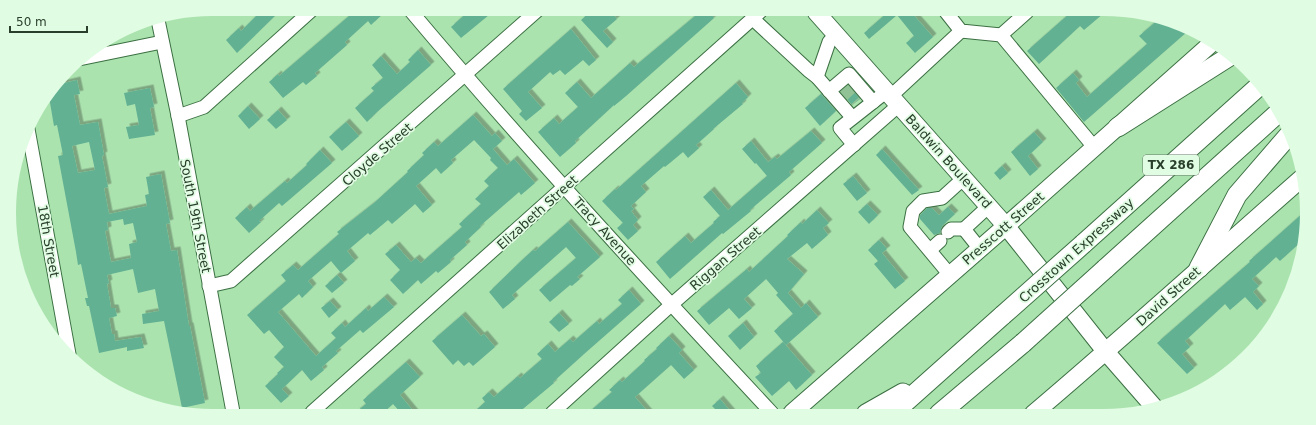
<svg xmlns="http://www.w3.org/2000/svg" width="1316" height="425" viewBox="0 0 1316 425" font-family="'DejaVu Sans',sans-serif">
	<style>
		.building { fill: #62b193; fill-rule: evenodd; filter: url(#shadow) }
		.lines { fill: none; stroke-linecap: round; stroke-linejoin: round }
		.minor-tunnel { stroke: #91c295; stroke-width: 13; stroke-dasharray: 13 6; stroke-linecap: butt }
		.minor-casing { stroke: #3b7042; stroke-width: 15 }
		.major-casing { stroke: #3b7042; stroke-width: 19 }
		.highway-casing { stroke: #3b7042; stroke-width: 21 }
		.minor { stroke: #fff; stroke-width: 13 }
		.major { stroke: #fff; stroke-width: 17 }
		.highway { stroke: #fff; stroke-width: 19 }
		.highway-bridge-casing { stroke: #3b7042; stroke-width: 21; stroke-linecap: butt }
		.highway-bridge { stroke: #fff; stroke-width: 19 }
		.labels { text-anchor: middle; stroke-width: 3.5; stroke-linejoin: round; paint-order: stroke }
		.shield { fill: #e0fce2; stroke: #607862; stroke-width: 1 }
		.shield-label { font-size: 12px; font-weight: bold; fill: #293f2b }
		.street-label { font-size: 13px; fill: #293f2b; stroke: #e0fce2 }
	</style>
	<defs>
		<filter id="shadow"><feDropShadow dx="3.5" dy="-3.5" stdDeviation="0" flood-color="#0004"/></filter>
	</defs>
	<rect width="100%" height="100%" fill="#abe3af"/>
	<g class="building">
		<polygon points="263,9 282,9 237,53 226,40 239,28 241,31"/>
		<polygon points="356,10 387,10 371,25 368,21 345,42 347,45 315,73 317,76 306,85 303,82 283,98 269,82 278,74 279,76"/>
		<polygon points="470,10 495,10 461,38 451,27"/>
		<polygon points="591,11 610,11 617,19 603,31 613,42 607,48 581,20"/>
		<polygon points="701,11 708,11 714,18 626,96 614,106 614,105 575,141 576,143 560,157 538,132 554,118 559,124 578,107 565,93 577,82 591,98 630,63 634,67"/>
		<polygon points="888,12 911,12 933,37 915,53 906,43 914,36 897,15 869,39 864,33"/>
		<polygon points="1070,13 1104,13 1084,30 1080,26 1039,64 1027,51"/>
		<polygon points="1159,19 1188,31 1084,122 1056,88 1073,73 1079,80 1076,83 1087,97 1147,44 1139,36"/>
		<polygon points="571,29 596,60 589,66 583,60 565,75 560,70 553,75 550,72 528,92 542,108 526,121 519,114 522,111 503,89"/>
		<polygon points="418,50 431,65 377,112 367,122 355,108 374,91 371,88 383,78 372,65 381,56 397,74 410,62 408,60"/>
		<path d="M77,80L80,94L74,95L80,125L98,122L104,155L102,156L108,187L104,188L109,214L147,206L145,195L149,194L146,177L161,174L170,223L166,224L171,251L177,250L189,326H190L205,403L182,408L164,321L143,324L142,314L159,311L155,289L138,293L133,269L107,275L109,283L107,284L111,308H115L117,316L109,318L112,334H114L115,341L141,337L144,348L127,351V347L99,353L89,306H87L85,298H88L81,264L78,265L76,252L58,156L63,155L57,125L54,126L49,97L60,84ZM89,142L95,170L78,173L72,146ZM123,219L124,225L133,223L137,242L129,244L131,258L111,262L105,231L108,230L107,222Z"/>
		<polygon points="736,83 748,97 742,103 743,104 713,129 714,129 696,145 699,148 688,158 683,152 665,167 664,166 641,186 646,192 631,206 634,209 631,211 638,220 633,225 638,231 628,240 617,228 623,223 602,201 615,189 616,190"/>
		<polygon points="848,85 860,99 852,105 841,92"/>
		<polygon points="150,88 154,107 150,108 155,135 129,139 126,127 139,125 135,104 127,106 124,93"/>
		<polygon points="821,94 836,111 820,126 805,108"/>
		<polygon points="248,106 260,119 249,129 238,116"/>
		<polygon points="278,110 287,120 276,129 267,120"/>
		<polygon points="473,115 492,136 495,133 502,141 493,149 507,165 514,159 535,183 521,195 519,192 480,226 481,227 465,242 467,245 450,260 451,262 438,273 436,271 421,284 418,280 403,294 390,280 400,270 385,254 396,245 411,262 416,258 421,263 462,227 459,224 481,204 475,199 489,186 484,181 498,168 490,160 491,158 474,140 451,160 453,163 441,174 436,168 416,186 432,205 423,213 415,204 392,224 388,220 370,235 368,233 347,251 355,261 341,273 331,261 308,281 313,287 302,298 299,294 278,312 316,356 336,338 331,333 342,323 345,327 366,308 368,311 384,297 394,307 363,333 360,330 336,351 338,353 322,367 324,370 311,381 302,370 282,389 289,396 281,403 265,386 278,374 277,373 284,367 274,357 284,347 269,330 264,334 247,315 286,281 281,275 293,265 298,270 339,234 337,232 374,203 408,172 407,171 424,155 422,153 434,142 438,146"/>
		<polygon points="346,122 359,136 342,151 329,137"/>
		<polygon points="811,131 822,143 789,172 791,175 750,210 751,211 723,234 722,233 670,279 656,262 685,236 691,243 714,223 713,222 720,216 703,197 711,190 728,210 767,176 756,163 755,164 742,149 751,141 768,162 775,157 777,159"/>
		<polygon points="1034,132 1043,142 1028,156 1038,169 1030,176 1011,152"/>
		<polygon points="882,149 919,190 912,195 876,155"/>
		<polygon points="320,150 332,163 282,206 279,203 259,221 261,222 249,233 235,218 247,207 250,211 285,181 287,183 307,165 306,164"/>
		<polygon points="1002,166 1008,173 1000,180 994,173"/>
		<polygon points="853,176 867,193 857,201 843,184"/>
		<polygon points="867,204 878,215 869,224 858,212"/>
		<polygon points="948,207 955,214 942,226 940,233 934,235 920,219 920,215 927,208 932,208 939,215"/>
		<polygon points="817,210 829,223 823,228 828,235 812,249 807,243 787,259 804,274 788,293 801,308 806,303 818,317 786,345 774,331 793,314 776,295 778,293 766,279 744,299 752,308 739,319 729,308 709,325 697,311 747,269 749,272 788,236 787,235 801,222 802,224"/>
		<polygon points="1303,213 1303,240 1280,261 1276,257 1252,279 1259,286 1253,292 1263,304 1257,310 1245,297 1230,310 1225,304 1185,341 1190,347 1182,354 1194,368 1187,374 1157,343 1250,262 1249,261 1266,246"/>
		<polygon points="568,222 600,257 577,277 580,279 572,286 570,285 550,302 539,290 576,258 566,247 512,295 515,299 503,309 489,292 521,261 533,250 535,251"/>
		<polygon points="879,240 887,249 882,253 905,281 895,289 874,264 878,261 868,250"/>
		<polygon points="337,275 344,283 332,293 325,286"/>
		<polygon points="629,290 641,304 584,354 553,382 554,383 518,413 473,413 485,402 482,398 489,392 494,397 518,376 520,378 542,359 537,354 548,344 555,352 570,339 573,342 597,321 599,324 622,304 618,300"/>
		<polygon points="330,301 338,310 329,318 321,308"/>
		<polygon points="559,313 569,324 559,332 549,322"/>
		<polygon points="462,315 481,336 484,334 495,347 473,366 469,362 464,366 458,360 453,365 432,341"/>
		<polygon points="743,323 754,337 740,350 728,336"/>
		<polygon points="669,336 682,350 679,353 694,370 684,379 671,365 635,397 649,413 588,413 612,392 609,390 620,380 622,382 645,361 644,360 657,349 656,348"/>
		<polygon points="783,342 812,375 796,390 789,381 772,396 755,377 761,373 756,366"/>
		<polygon points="406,362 420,377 400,395 415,413 401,413 393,404 383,413 356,412 366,404 363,400"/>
		<polygon points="720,399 732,413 719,413 712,406"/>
	</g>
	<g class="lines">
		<polyline class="minor-tunnel" points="842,87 856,102"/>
		<g class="minor-casing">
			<g id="minor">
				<path d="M410,10C526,148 649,281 772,413"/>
				<polyline points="946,12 961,31 1001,35 1094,147"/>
				<polyline points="753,19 808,70 817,77 852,117"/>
				<polyline points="158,20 178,116 233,412"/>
				<polyline points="1001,35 1027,12"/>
				<polyline points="79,59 162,42"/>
				<polyline points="817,77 829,42 836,34"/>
				<polyline points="829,91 849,74 873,102"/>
				<polyline points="891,96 961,31"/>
				<polyline points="178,116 204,107 313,9"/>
				<polyline points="28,129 69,354"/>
				<polyline points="854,145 840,128 887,91"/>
				<polyline points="948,232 951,229 964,229"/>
				<polyline points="980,249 964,229 989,206"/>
				<polyline points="930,250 940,241"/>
				<polyline points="950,275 910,227 913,211 923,201 942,198 964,178"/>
				<polyline points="209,286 231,281 538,10"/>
				<polyline points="312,412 761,11"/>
				<polyline points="552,413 671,305 899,105"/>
			</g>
		</g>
		<g class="major-casing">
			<g id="major">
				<polyline points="816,12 1006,226 1106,352 1154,407"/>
				<polyline points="792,413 1006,226 1213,42"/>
				<path d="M1033,414C1124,337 1213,256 1303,177"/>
			</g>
		</g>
		<g class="highway-casing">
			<g id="highway">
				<polyline points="1118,127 1230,56"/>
				<polyline points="1083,244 1259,86"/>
				<polyline points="1199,268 1237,195 1288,136"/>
				<polyline points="1105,269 1278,113"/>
				<polyline points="866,414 903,393"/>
				<polyline points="892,414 1003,315"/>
				<polyline points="939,414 1023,343"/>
			</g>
		</g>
		<use href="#minor" class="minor"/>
		<use href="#major" class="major"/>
		<use href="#highway" class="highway"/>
		<g class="highway-bridge-casing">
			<g id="highway-bridge">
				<polyline points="1003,315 1083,244"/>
				<polyline points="1023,343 1105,269"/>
			</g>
		</g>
		<use href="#highway-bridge" class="highway-bridge"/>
	</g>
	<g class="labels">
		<rect class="shield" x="1143" y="155" width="56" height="20" rx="3"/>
		<g class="shield-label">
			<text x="1171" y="169">TX 286</text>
		</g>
		<g class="street-label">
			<text transform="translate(377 154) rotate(-41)" y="5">Cloyde Street</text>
			<text transform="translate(949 161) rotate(48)" y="5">Baldwin Boulevard</text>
			<text transform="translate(537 212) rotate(-42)" y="5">Elizabeth Street</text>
			<text transform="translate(196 216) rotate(79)" y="5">South 19th Street</text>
			<text transform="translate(1003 228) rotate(-41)" y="5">Presscott Street</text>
			<text transform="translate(605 231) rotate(48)" y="5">Tracy Avenue</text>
			<text transform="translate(49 241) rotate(80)" y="5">18th Street</text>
			<text transform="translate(1076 250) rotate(-42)" y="5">Crosstown Expressway</text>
			<text transform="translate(725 258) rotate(-41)" y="5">Riggan Street</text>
			<text transform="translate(1168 296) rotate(-42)" y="5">David Street</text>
		</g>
	</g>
	<path d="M0 0H1316V425H0ZM212 16H1104A196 196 0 0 1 1300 212V213A196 196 0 0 1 1104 409H212A196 196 0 0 1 16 213V212A196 196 0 0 1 212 16Z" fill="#e0fce2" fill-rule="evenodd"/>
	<path d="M10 26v6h77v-6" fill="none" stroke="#293f2b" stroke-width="2"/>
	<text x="16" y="26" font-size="12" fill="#293f2b" stroke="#e0fce2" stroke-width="3" paint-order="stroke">50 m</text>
</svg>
